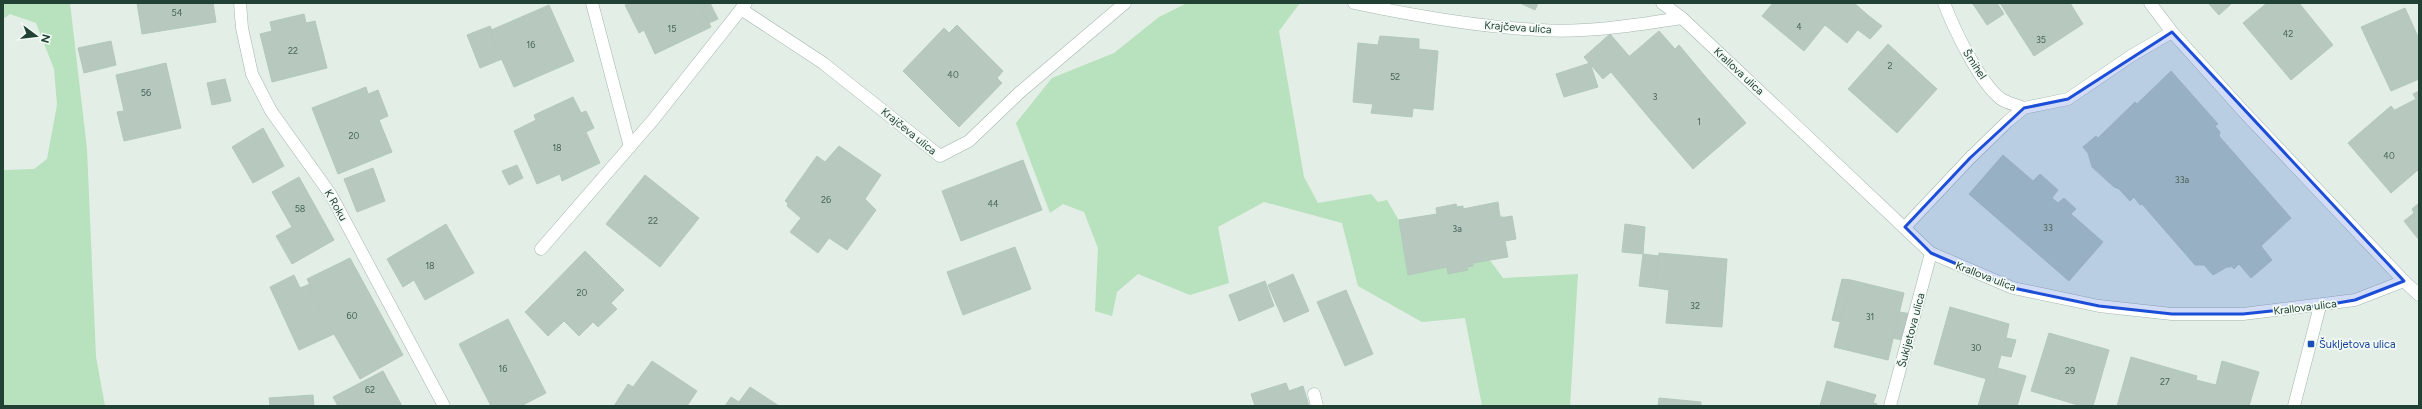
<svg xmlns="http://www.w3.org/2000/svg" width="2422" height="409" viewBox="0 0 2422 409" font-family="Figtree,sans-serif">
	<style>
		.green { fill: #b8e1bd }
		.building { fill: #b7c9bf; stroke: #b3c8bc }
		.lines { fill: none; stroke-linecap: round; stroke-linejoin: round }
		.minor-casing { stroke: #a4b7ad; stroke-width: 13 }
		.tertiary-casing { stroke: #a4b7ad; stroke-width: 13 }
		.minor { stroke: #fff; stroke-width: 12 }
		.tertiary { stroke: #fff; stroke-width: 12 }
		.marked { fill: #1d4ed8; fill-opacity: 0.2; stroke: #1d4ed8; stroke-width: 3; stroke-linejoin: round }
		.transit-dot { fill: #1a4fb4; stroke: #f3faf5; stroke-width: 1.5 }
		.labels { text-anchor: middle; stroke-width: 3.5; stroke-linejoin: round; paint-order: stroke }
		.number-label { font-size: 9px; fill: #466356 }
		.street-label { font-size: 11px; fill: #204133; stroke: #f3faf5 }
		.transit-label { font-size: 11px; fill: #164399; stroke: #f3faf5; text-anchor: start }
	</style>
	<rect width="100%" height="100%" fill="#e2eee6"/>
	<g class="green">
		<polygon points="3,3 70,3 87,149 96,357 105,406 3,406 3,170 34,169 47,159 57,105 54,69 36,23 10,14 3,19"/>
		<polygon points="1187,3 1300,3 1279,31 1304,177 1318,203 1371,194 1378,202 1387,200 1401,224 1428,215 1445,216 1474,210 1503,216 1489,259 1503,278 1578,274 1570,406 1482,406 1465,318 1422,322 1358,286 1342,223 1264,202 1218,227 1229,283 1190,295 1138,274 1117,292 1112,316 1095,311 1098,248 1084,212 1063,204 1050,213 1016,123 1052,78 1114,53 1159,17"/>
	</g>
	<g class="building">
		<polygon points="137,3 213,3 216,22 142,34"/>
		<polygon points="629,3 699,3 711,27 655,54 644,30 639,33 625,5"/>
		<polygon points="699,3 710,3 718,19 709,23"/>
		<polygon points="1520,3 1538,3 1535,10"/>
		<polygon points="1773,3 1854,3 1869,16 1847,43 1825,25 1804,51 1762,16"/>
		<polygon points="1975,3 1997,3 2004,14 1987,25 1973,4"/>
		<polygon points="2000,3 2070,3 2083,24 2034,56"/>
		<polygon points="2208,3 2232,3 2219,15"/>
		<polygon points="2267,3 2299,3 2333,45 2291,80 2243,23"/>
		<polygon points="549,5 574,61 514,87 489,31"/>
		<polygon points="2405,8 2419,39 2419,79 2391,91 2361,27"/>
		<polygon points="304,14 306,23 315,21 327,68 272,82 260,34 272,31 270,22"/>
		<polygon points="1869,16 1882,26 1870,39 1858,30"/>
		<polygon points="957,25 1003,71 997,78 1002,83 959,127 903,71 944,28 949,33"/>
		<polygon points="490,26 492,30 489,31 502,59 480,68 467,35"/>
		<polygon points="1659,31 1675,49 1679,45 1704,75 1651,120 1611,72"/>
		<polygon points="1610,34 1629,56 1603,79 1584,57"/>
		<polygon points="1380,36 1419,39 1419,49 1438,51 1433,110 1413,108 1412,117 1371,113 1373,104 1353,102 1358,43 1378,45"/>
		<polygon points="111,41 116,65 84,73 78,48"/>
		<polygon points="1888,44 1937,89 1897,133 1848,89"/>
		<polygon points="166,63 181,128 124,141 117,112 124,111 116,75"/>
		<polygon points="1590,63 1598,87 1564,97 1556,74"/>
		<polygon points="2171,71 2218,124 2215,126 2220,132 2219,136 2291,218 2261,246 2272,260 2251,278 2239,264 2234,269 2230,264 2231,267 2227,267 2213,275 2204,265 2195,265 2142,204 2140,205 2134,197 2130,201 2119,189 2114,187 2092,167 2088,153 2083,147 2096,136 2098,138 2135,102 2137,104"/>
		<polygon points="1704,75 1746,123 1693,169 1651,120"/>
		<polygon points="225,79 231,101 212,105 207,83"/>
		<polygon points="366,87 368,94 378,90 388,116 379,120 392,152 338,174 312,108"/>
		<polygon points="2419,91 2419,139 2395,110 2416,99 2413,94"/>
		<polygon points="573,97 581,113 586,111 594,128 586,132 600,163 562,181 560,174 537,184 514,131 536,120 534,115"/>
		<polygon points="2391,106 2419,139 2419,169 2391,193 2348,143"/>
		<polygon points="263,128 284,166 253,183 232,147"/>
		<polygon points="839,146 881,175 865,199 876,210 847,250 829,238 818,253 790,232 801,218 787,206 788,203 785,201 817,156 825,162"/>
		<polygon points="2003,155 2033,181 2040,174 2058,190 2052,198 2058,203 2064,198 2076,209 2071,214 2103,242 2069,281 1969,194"/>
		<polygon points="1023,160 1042,210 961,241 942,191"/>
		<polygon points="517,165 523,178 509,185 502,171"/>
		<polygon points="373,168 385,201 357,212 344,179"/>
		<polygon points="645,175 699,218 660,267 606,224"/>
		<polygon points="299,177 334,240 292,264 276,236 292,227 272,192"/>
		<polygon points="1498,202 1500,218 1512,216 1516,239 1505,241 1508,257 1473,263 1473,266 1467,267 1468,270 1448,274 1447,267 1408,275 1399,220 1437,214 1436,208 1456,204 1457,207 1463,206 1463,209"/>
		<polygon points="2419,203 2419,240 2404,221 2414,213 2412,209"/>
		<polygon points="446,224 474,273 425,300 414,280 403,287 387,259"/>
		<polygon points="1625,224 1645,227 1643,254 1622,252"/>
		<polygon points="1015,247 1031,289 963,315 947,272"/>
		<polygon points="585,251 624,290 611,303 617,309 598,327 593,322 579,336 540,297"/>
		<polygon points="1659,253 1727,259 1722,327 1666,323 1669,290 1655,288"/>
		<polygon points="1643,254 1659,256 1655,288 1639,286"/>
		<polygon points="350,258 403,355 360,379 308,289 311,287 307,279"/>
		<polygon points="1293,274 1309,311 1284,322 1268,285"/>
		<polygon points="294,275 300,288 310,284 311,287 308,289 334,334 299,350 270,287"/>
		<polygon points="1842,279 1851,280 1841,322 1832,320"/>
		<polygon points="1851,280 1904,293 1888,360 1834,347"/>
		<polygon points="1265,281 1274,306 1239,321 1229,295"/>
		<polygon points="1346,290 1373,354 1345,366 1317,302"/>
		<polygon points="540,297 564,321 548,336 525,312"/>
		<polygon points="1950,307 2009,324 2006,338 2016,340 2011,357 2001,355 1994,381 1934,364"/>
		<polygon points="1899,312 1912,314 1906,341 1893,338"/>
		<polygon points="508,319 546,393 521,406 491,406 459,344"/>
		<polygon points="2049,333 2109,350 2093,406 2081,406 2031,391"/>
		<polygon points="2131,357 2197,376 2196,380 2216,385 2222,361 2259,372 2249,406 2117,406"/>
		<polygon points="652,361 697,391 687,406 614,406 628,384 633,387"/>
		<polygon points="1998,368 2026,376 2017,406 1978,406 1986,379 1994,381"/>
		<polygon points="383,371 402,406 338,406 333,397"/>
		<polygon points="1827,381 1876,395 1873,403 1877,404 1876,406 1820,406"/>
		<polygon points="1286,383 1289,391 1303,386 1309,406 1255,406 1251,394"/>
		<polygon points="750,387 779,406 725,406 731,397 739,402"/>
		<polygon points="313,395 314,406 270,406 269,398"/>
		<polygon points="1659,398 1701,402 1701,406 1658,406"/>
	</g>
	<g class="lines">
		<g class="minor-casing">
			<g id="minor">
				<polyline points="240,3 242,28 252,74 271,111 331,195 444,406"/>
				<polyline points="592,3 630,147"/>
				<path d="M1354,3C1415,16 1477,27 1540,30C1588,33 1636,25 1682,18"/>
				<polyline points="1662,3 1682,18 1931,253 2013,288 2099,306 2172,314 2243,314 2355,300 2404,281"/>
				<path d="M1944,3C1954,29 1979,82 2001,99C2007,103 2017,105 2024,108"/>
				<polyline points="741,9 823,63 940,156 969,141 1019,93 1125,3"/>
				<polyline points="1905,227 1970,158 2007,122 2024,108 2068,99 2131,56 2172,32"/>
				<polyline points="541,249 653,120 746,3"/>
				<polyline points="1314,394 1317,406"/>
				<polyline points="1890,406 1931,253"/>
				<polyline points="2294,406 2320,306"/>
			</g>
		</g>
		<g class="tertiary-casing">
			<polyline id="tertiary" points="2150,3 2172,32 2243,111 2404,281 2419,295"/>
		</g>
		<use href="#minor" class="minor"/>
		<use href="#tertiary" class="tertiary"/>
	</g>
	<path class="marked" d="M2172,32L2404,281L2355,300L2320,306L2243,314H2172L2099,306L2013,288L1931,253L1905,227L1970,158L2024,108L2068,99Z"/>
	<rect class="transit-dot" x="2307" y="340" width="8" height="8" rx="2"/>
	<g class="labels">
		<g class="number-label">
			<text x="177" y="16">54</text>
			<text x="1799" y="30">4</text>
			<text x="672" y="32">15</text>
			<text x="2288" y="37">42</text>
			<text x="2041" y="43">35</text>
			<text x="531" y="48">16</text>
			<text x="293" y="54">22</text>
			<text x="1890" y="69">2</text>
			<text x="953" y="78">40</text>
			<text x="1395" y="80">52</text>
			<text x="146" y="96">56</text>
			<text x="1655" y="100">3</text>
			<text x="1699" y="125">1</text>
			<text x="354" y="139">20</text>
			<text x="557" y="151">18</text>
			<text x="2389" y="159">40</text>
			<text x="2182" y="183">33a</text>
			<text x="826" y="203">26</text>
			<text x="993" y="207">44</text>
			<text x="300" y="212">58</text>
			<text x="653" y="224">22</text>
			<text x="2048" y="231">33</text>
			<text x="1457" y="232">3a</text>
			<text x="430" y="269">18</text>
			<text x="582" y="296">20</text>
			<text x="1695" y="309">32</text>
			<text x="352" y="319">60</text>
			<text x="1870" y="320">31</text>
			<text x="1976" y="351">30</text>
			<text x="503" y="372">16</text>
			<text x="2070" y="374">29</text>
			<text x="2165" y="385">27</text>
			<text x="370" y="393">62</text>
		</g>
		<g class="street-label">
			<text transform="translate(1518 27) rotate(4)" y="4">Krajčeva ulica</text>
			<text transform="translate(1975 64) rotate(57)" y="4">Šmihel</text>
			<text transform="translate(1739 71) rotate(43)" y="4">Krallova ulica</text>
			<text transform="translate(909 131) rotate(39)" y="4">Krajčeva ulica</text>
			<text transform="translate(336 205) rotate(60)" y="4">K Roku</text>
			<text transform="translate(1986 276) rotate(21)" y="4">Krallova ulica</text>
			<text transform="translate(2305 307) rotate(-7)" y="4">Krallova ulica</text>
			<text transform="translate(1911 330) rotate(-75)" y="4">Šukljetova ulica</text>
		</g>
		<g class="transit-label">
			<text x="2319" y="348">Šukljetova ulica</text>
		</g>
	</g>
	<rect width="2422" height="409" fill="none" stroke="#204133" stroke-width="8"/>
	<g transform="translate(36 36) rotate(105)" stroke="#f3faf5" stroke-width="3" paint-order="stroke">
	<path d="M0-3L7 15L0 10L-7 15Z" fill="#204133"/>
	<text y="-6" font-size="11" font-weight="bold" text-anchor="middle" fill="#204133">N</text>
	</g>
</svg>
